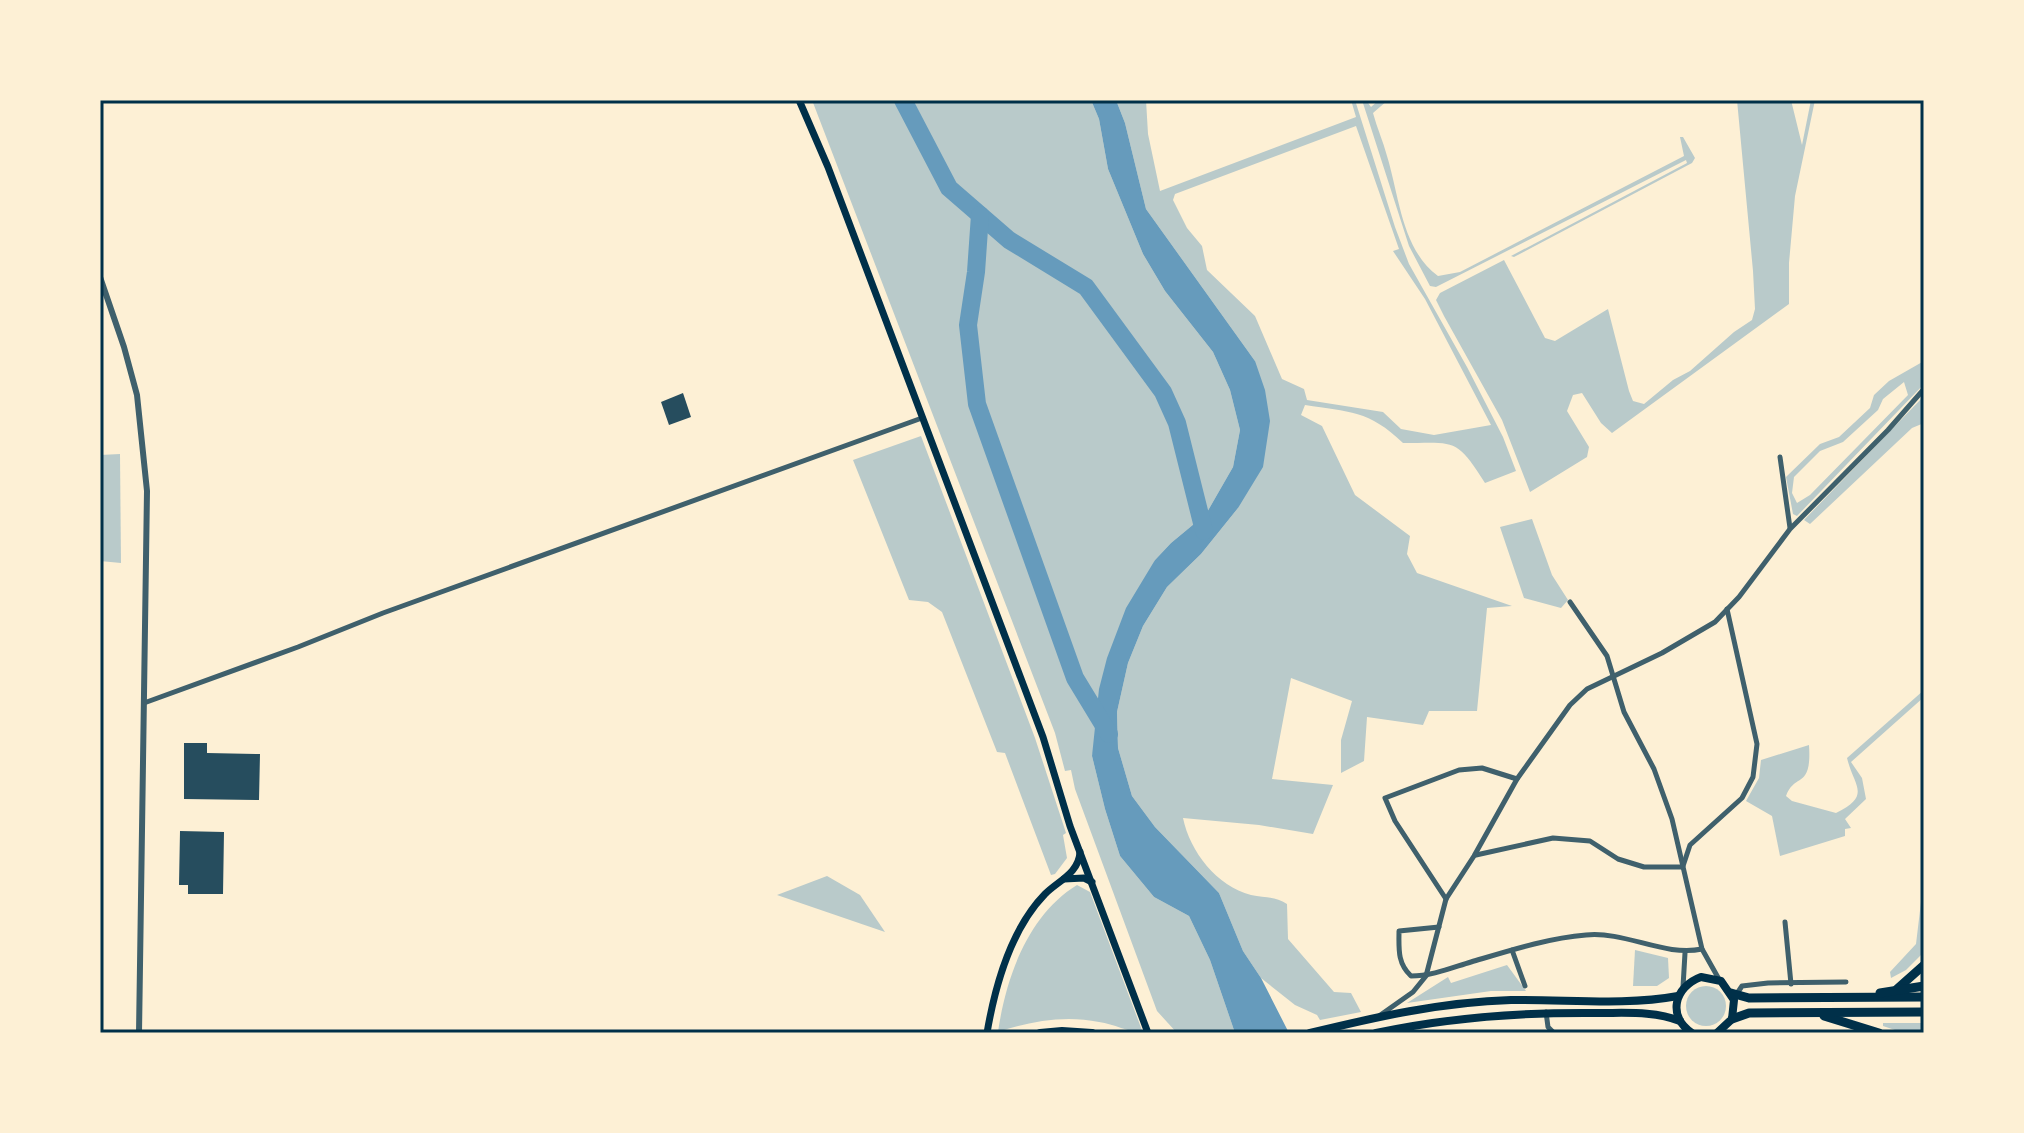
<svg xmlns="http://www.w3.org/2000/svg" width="2024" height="1133" viewBox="0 0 2024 1133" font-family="'IBM Plex Sans',sans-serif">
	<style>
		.green { fill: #b9caca; fill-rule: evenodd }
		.water { fill: #669bbc }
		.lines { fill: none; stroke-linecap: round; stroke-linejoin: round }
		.river { stroke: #669bbc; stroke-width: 18 }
		.building { fill: #264d5e }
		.minor { stroke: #3f606c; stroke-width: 5 }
		.tertiary { stroke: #3f606c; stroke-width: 6 }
		.secondary { stroke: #003049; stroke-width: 7 }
		.primary { stroke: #003049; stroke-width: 8 }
		.trunk { stroke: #003049; stroke-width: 8 }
		.motorway { stroke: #003049; stroke-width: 9 }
		.neatline { fill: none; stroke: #003049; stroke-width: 3 }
	</style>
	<rect width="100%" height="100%" fill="#fdf0d5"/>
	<g class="green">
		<polygon points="812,100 1091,100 1099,119 1108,169 1143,254 1165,291 1213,352 1230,390 1240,430 1233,467 1206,514 1171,543 1155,560 1092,756 1105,809 1120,856 1154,897 1189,916 1210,960 1235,1033 1177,1033 1157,1011 1075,789 1071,770 1065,771 1055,733"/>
		<path d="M1116,100H1146L1148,134L1160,191L1356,117L1351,100H1355L1395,227L1409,264L1467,367L1503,437L1516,471L1485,483C1456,437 1455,443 1403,443C1369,410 1349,412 1305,405L1301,415L1322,426L1355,495L1410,536L1407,554L1417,573L1512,606L1487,608L1477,711H1429L1423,725L1367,717L1364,761L1341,773V740L1352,701L1291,678L1272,779L1333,785L1313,834L1259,825L1183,818C1190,852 1217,886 1251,895C1265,898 1275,896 1287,904L1288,939L1334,992L1351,993L1361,1012L1320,1020L1317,1015L1295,1005L1261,978L1243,951L1219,893L1155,827L1132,796L1118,748L1117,712L1128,663L1143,626L1167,587L1201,554L1238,508L1255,361L1146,209L1125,123ZM1356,126L1399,249L1393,251L1425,299L1491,425L1434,435L1401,429L1383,412L1307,400L1304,389L1282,379L1255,316L1207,270L1202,246L1187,228L1173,200L1175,194Z"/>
		<path d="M1362,100H1366L1371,107L1379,100H1388L1373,113C1377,128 1383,141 1387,156C1399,195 1402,250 1438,276L1460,272L1684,156L1680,137H1683L1695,158L1692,163L1514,257L1511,256L1687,163L1686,160L1436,287L1430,286L1409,246Z"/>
		<polygon points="1737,100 1791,100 1802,145 1811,100 1815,100 1795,196 1789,263 1789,304 1612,433 1601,423 1582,393 1573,395 1567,411 1589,447 1587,457 1530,492 1502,420 1444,316 1436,300 1440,293 1504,260 1545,338 1555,341 1608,309 1629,391 1633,401 1644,404 1673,380 1690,371 1734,332 1752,320 1755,309 1753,271"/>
		<path d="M1924,361V384L1797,516L1793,514L1786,477L1820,444L1839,437L1870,408L1874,395L1889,381ZM1904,382L1908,395L1810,495L1797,503L1792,493L1794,477L1820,451L1843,442L1878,410L1883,399Z"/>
		<polygon points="1924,396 1924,423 1912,428 1810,524 1804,520"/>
		<polygon points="921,436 1035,738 1066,833 1063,835 1067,858 1055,874 1051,875 1005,753 997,752 942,612 928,602 909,600 853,460"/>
		<polygon points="120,454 121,563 100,561 100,455"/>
		<polygon points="1532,519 1552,575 1568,600 1561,608 1524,598 1500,527"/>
		<path d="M1924,690V697L1851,762L1862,778L1866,799L1845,819L1851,828L1845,829V836L1780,856L1772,816L1746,801L1759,778L1761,760L1809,745C1812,790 1795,772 1786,796L1792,801L1836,813C1872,795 1854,787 1847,758Z"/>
		<polygon points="827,876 860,895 885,932 777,895"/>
		<polygon points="1924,877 1924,952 1906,970 1891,978 1890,972 1916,944"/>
		<path d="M1077,885L1090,892L1143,1033C1128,1032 1114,1024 1099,1022C1065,1015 1031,1021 998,1032C1006,977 1028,915 1077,885Z"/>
		<polygon points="1635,950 1668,958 1669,978 1657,986 1633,986"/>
		<polygon points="1507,965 1526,991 1491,991 1407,1003 1448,977 1451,983"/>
		<circle cx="1706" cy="1006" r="20"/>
		<polygon points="1883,1023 1924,1023 1924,1033 1904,1033 1883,1026"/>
	</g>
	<polygon class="water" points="1091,100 1116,100 1125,123 1146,209 1255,361 1265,390 1270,421 1263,467 1238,508 1201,554 1167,587 1143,626 1128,663 1117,712 1118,748 1132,796 1155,827 1219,893 1243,951 1261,978 1289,1033 1235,1033 1210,960 1189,916 1154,897 1120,856 1105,809 1092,756 1099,689 1107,658 1126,608 1155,560 1171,543 1206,514 1233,467 1240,430 1230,390 1213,352 1165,291 1143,254 1108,169 1099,119"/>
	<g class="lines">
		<g class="river">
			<polyline points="903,100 949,188 1009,240 1086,287 1163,392 1177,423 1204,531"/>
			<polyline points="980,215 976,272 968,325 977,404 1075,678 1109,734"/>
		</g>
	</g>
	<g class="building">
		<polygon points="683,393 691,417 669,425 661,402"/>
		<polygon points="184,743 207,743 207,753 260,754 259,800 184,799"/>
		<polygon points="180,831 224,832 223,894 188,894 188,885 179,885"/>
	</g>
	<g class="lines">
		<g class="minor">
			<polyline points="1780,457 1790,528"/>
			<polyline points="1570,602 1607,656 1624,712 1654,769 1672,819 1702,949 1720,981"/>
			<polyline points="144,703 298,647 383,613 922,418"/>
			<polyline points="1476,855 1553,838 1590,841 1618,859 1644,867 1682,867"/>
			<polyline points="1683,866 1690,845 1742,798 1753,777 1757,744 1727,609"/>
			<polyline points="1446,899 1395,821 1385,798 1459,770 1482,768 1517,779"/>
			<polyline points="1785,922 1791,984"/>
			<path d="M1439,927L1399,931C1399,948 1397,963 1411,976C1432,976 1451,968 1471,962C1508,951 1548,938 1586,935C1626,931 1664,957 1702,949"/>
			<polyline points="1512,950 1525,986"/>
			<polyline points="1683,987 1685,953"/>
			<polyline points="1736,995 1742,986 1768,983 1846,982"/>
			<polyline points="1546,1012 1548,1027 1554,1033"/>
			<polyline points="1379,1016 1413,992 1426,976 1446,899 1474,856 1517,779 1570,705 1587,689 1662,653 1715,622 1739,597 1790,529 1888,430 1924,389"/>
		</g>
		<polyline class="tertiary" points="100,277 124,347 137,395 147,491 139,1033"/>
		<g class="secondary">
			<polyline points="799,100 828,167 1043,737 1070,826 1148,1033"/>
			<polyline points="1064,879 1084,878 1092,882"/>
			<path d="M987,1033C995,986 1010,930 1045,894C1058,881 1079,873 1080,852"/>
		</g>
		<polyline class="primary" points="1040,1033 1062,1031 1092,1033"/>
		<g class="trunk">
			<path d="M1310,1033C1376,1017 1442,1002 1511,1000C1566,999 1624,1006 1678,996"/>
			<path d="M1376,1033C1451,1017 1525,1012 1601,1013C1628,1013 1655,1011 1680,1021"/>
			<path d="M1692,1033C1667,1016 1674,987 1701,977L1721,981L1734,1000L1732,1019L1717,1033"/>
		</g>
		<g class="motorway">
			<polyline points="1897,989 1924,965"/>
			<polyline points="1731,993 1749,998 1924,997"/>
			<polyline points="1880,993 1924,986"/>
			<polyline points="1824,1016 1879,1033"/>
			<polyline points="1732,1019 1749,1013 1924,1012"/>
		</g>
	</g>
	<rect width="2024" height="1133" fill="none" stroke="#fdf0d5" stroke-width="204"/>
	<rect x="102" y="102" width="1820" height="929" class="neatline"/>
</svg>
